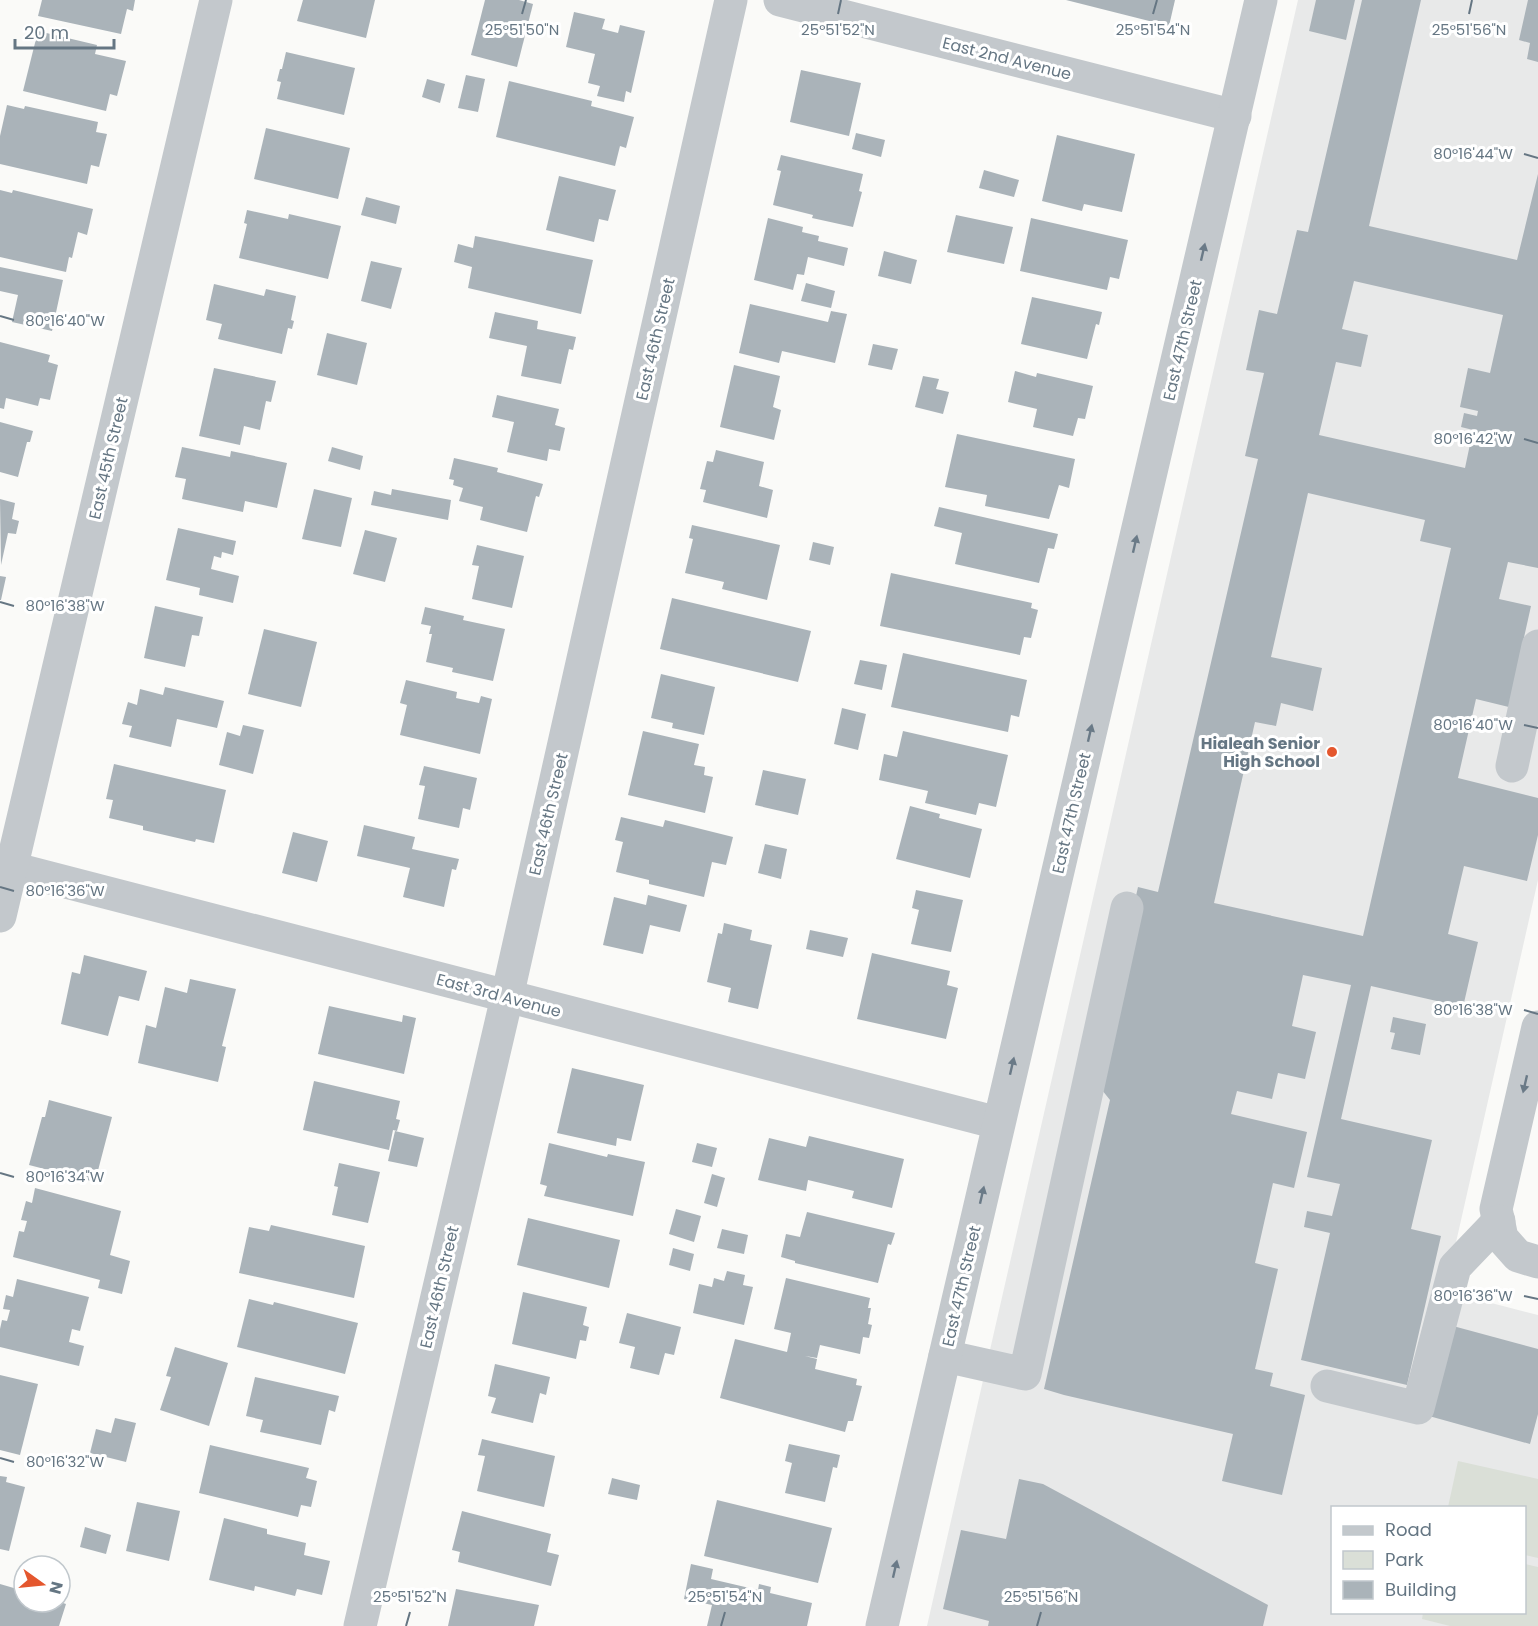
<svg xmlns="http://www.w3.org/2000/svg" width="1538" height="1626" viewBox="0 0 1538 1626" font-family="Poppins,sans-serif">
	<style>
		.built { fill: #e8e9e9; fill-rule: evenodd }
		.green { fill: #dadfd7 }
		.building { fill: #aab3b9; fill-rule: evenodd }
		.lines { fill: none; stroke-linecap: round; stroke-linejoin: round }
		.minor { stroke: #c3c8cc; stroke-width: 33 }
		.oneway { fill: #6a7a87 }
		.ticks { fill: none; stroke: #657683; stroke-width: 2 }
		.poi-dot { fill: #e4572e; stroke: #fff; stroke-width: 2 }
		.labels { text-anchor: middle; stroke-width: 6; stroke-linejoin: round; paint-order: stroke }
		.street-label { font-size: 16px; fill: #657683; stroke: #fff }
		.poi-label { font-size: 16px; font-weight: bold; fill: #657683; stroke: #fff; text-anchor: end }
		.ticks-label { font-size: 15px; text-anchor: middle; fill: #657683; stroke: #fff; stroke-width: 6; stroke-linejoin: round; paint-order: stroke }
	</style>
	<rect width="100%" height="100%" fill="#fafaf8"/>
	<path class="built" d="M1298,0H1538V880L1445,1291L1538,1315V1626H927ZM1332,1508H1524V1612H1332Z"/>
	<g class="green">
		<polygon points="1458,1461 1538,1479 1538,1558 1525,1555 1524,1508 1448,1507"/>
		<polygon points="1525,1564 1538,1567 1538,1626 1450,1626 1422,1619 1423,1613 1524,1612"/>
	</g>
	<g class="building">
		<polygon points="42,0 135,0 133,11 127,9 121,34 38,16"/>
		<polygon points="303,0 375,0 366,38 297,21"/>
		<polygon points="485,0 519,0 533,4 517,67 471,55"/>
		<polygon points="1066,0 1175,0 1169,26"/>
		<polygon points="1316,0 1355,0 1346,40 1309,31"/>
		<path d="M1362,0H1421L1369,226L1517,260L1538,174V568L1508,562L1499,599L1531,606L1519,660L1517,709L1476,699L1458,778L1538,798V835L1527,881L1464,866L1448,934L1478,942L1463,1007L1371,986L1341,1119L1432,1140L1411,1229L1441,1236L1407,1385L1301,1360L1330,1233L1304,1227L1307,1211L1332,1216L1340,1184L1307,1177L1351,985L1303,975L1292,1026L1316,1032L1305,1079L1278,1073L1272,1099L1237,1091L1231,1114L1307,1132L1294,1188L1273,1183L1255,1263L1278,1269L1255,1369L1273,1373L1270,1386L1305,1395L1282,1495L1222,1481L1233,1434L1064,1395L1044,1389L1110,1100L1094,1080L1138,887L1158,892L1258,459L1245,456L1264,373L1246,370L1259,310L1277,314L1297,230L1308,232ZM1354,281L1503,315L1490,373L1468,368L1460,407L1478,411L1477,416L1464,413L1461,427L1473,430L1465,468L1319,435L1336,362L1361,367L1368,335L1342,329ZM1308,493L1425,520L1420,541L1451,548L1363,936L1214,903L1255,722L1276,726L1281,703L1313,711L1322,668L1271,657Z"/>
		<polygon points="1528,0 1538,0 1538,62 1527,59 1530,43 1519,40"/>
		<polygon points="574,12 605,19 602,29 618,33 620,25 645,31 631,93 626,91 624,102 597,96 600,86 588,83 595,54 566,47"/>
		<polygon points="38,31 97,45 95,54 126,61 117,96 110,94 106,111 23,91"/>
		<polygon points="286,52 355,68 344,115 277,99 281,82 277,81 280,69 282,69"/>
		<polygon points="801,70 861,83 849,136 790,122"/>
		<polygon points="466,75 485,79 478,112 458,108"/>
		<polygon points="427,79 445,84 440,103 422,97"/>
		<polygon points="509,81 592,101 591,106 634,117 626,148 620,146 615,166 496,137"/>
		<polygon points="7,105 24,109 25,106 98,122 96,132 107,134 99,167 91,165 87,184 0,164 0,136"/>
		<polygon points="266,128 350,148 338,199 254,179"/>
		<polygon points="856,133 885,140 881,157 852,149"/>
		<polygon points="1057,135 1135,154 1122,212 1084,204 1082,211 1042,201"/>
		<polygon points="781,155 863,174 859,191 862,192 853,227 812,218 813,215 773,205 781,171 777,170"/>
		<polygon points="984,170 1019,180 1014,197 979,188"/>
		<polygon points="559,176 616,190 608,221 599,219 594,242 546,230"/>
		<polygon points="0,190 12,193 13,190 93,209 87,235 78,232 72,258 69,257 66,272 0,257"/>
		<polygon points="366,197 400,206 396,224 361,215"/>
		<polygon points="247,210 288,219 289,214 341,226 328,279 239,258 247,224 244,223"/>
		<polygon points="956,215 1013,227 1004,264 947,252"/>
		<polygon points="768,218 803,227 802,232 819,236 818,241 848,248 844,266 808,257 804,275 797,274 793,290 754,280"/>
		<polygon points="1031,218 1128,240 1119,279 1110,277 1107,290 1020,271"/>
		<polygon points="475,236 593,260 581,314 468,288 472,267 454,262 458,244 473,248"/>
		<polygon points="884,251 917,260 911,284 878,276"/>
		<polygon points="371,261 402,268 391,309 361,301"/>
		<polygon points="0,267 63,280 52,331 12,322 18,295 0,291"/>
		<polygon points="806,283 835,291 831,308 801,301"/>
		<polygon points="214,284 264,296 266,289 296,296 291,320 294,321 292,329 288,328 282,354 218,339 222,324 206,320"/>
		<polygon points="1032,297 1102,312 1099,325 1096,324 1087,359 1021,344"/>
		<polygon points="750,304 828,322 831,311 847,314 835,363 782,351 779,363 739,353"/>
		<polygon points="495,312 538,321 537,329 576,337 573,350 569,349 561,384 521,376 527,346 489,338"/>
		<polygon points="327,333 367,343 357,385 317,375"/>
		<polygon points="0,342 50,355 48,362 58,365 50,400 40,398 38,406 6,398 4,409 0,408"/>
		<polygon points="873,344 898,349 892,370 868,365"/>
		<polygon points="734,365 780,376 773,407 781,410 774,440 720,427"/>
		<polygon points="214,368 276,381 271,402 266,401 260,430 244,426 240,445 199,436"/>
		<polygon points="1015,371 1036,377 1037,373 1093,386 1085,419 1078,418 1073,436 1033,427 1037,409 1008,402"/>
		<polygon points="923,376 939,379 936,389 949,392 943,414 915,407"/>
		<polygon points="497,395 559,409 555,425 565,428 560,451 549,449 547,461 507,452 514,422 492,417"/>
		<polygon points="0,422 33,431 30,442 27,442 18,477 0,472"/>
		<polygon points="957,434 1075,459 1069,488 1059,485 1049,519 985,506 987,495 945,487"/>
		<polygon points="182,447 230,457 231,451 287,463 277,508 245,501 243,512 182,499 186,479 175,477"/>
		<polygon points="332,447 363,456 360,470 328,461"/>
		<polygon points="716,450 764,462 759,486 773,490 767,518 703,502 706,490 700,489 707,461 713,462"/>
		<polygon points="454,458 498,468 497,472 543,484 539,497 536,496 527,532 480,520 483,507 459,501 463,488 453,485 454,480 449,479"/>
		<polygon points="314,489 352,498 341,547 302,539"/>
		<polygon points="392,489 451,500 448,520 371,505 374,491 391,495"/>
		<polygon points="0,499 15,503 12,519 19,521 16,534 8,533 1,565"/>
		<polygon points="939,507 1058,534 1054,549 1048,548 1039,583 955,564 962,533 934,526"/>
		<polygon points="692,525 780,545 767,600 722,589 724,582 685,573 693,539 689,538"/>
		<polygon points="178,528 236,541 233,555 222,552 221,558 214,556 211,569 239,576 233,603 199,595 200,588 166,580"/>
		<polygon points="365,530 397,538 385,582 353,574"/>
		<polygon points="813,542 834,547 830,565 809,560"/>
		<polygon points="477,545 524,556 512,608 472,599 479,566 472,565"/>
		<polygon points="891,573 1032,603 1031,608 1038,610 1031,638 1024,637 1020,655 880,626"/>
		<polygon points="0,576 6,577 1,600 0,600"/>
		<polygon points="672,598 811,631 798,682 660,649"/>
		<polygon points="155,606 203,617 199,636 192,635 185,667 144,658"/>
		<polygon points="425,607 464,616 463,620 505,629 493,681 452,672 453,668 426,662 432,634 429,634 431,626 421,624"/>
		<polygon points="264,629 317,642 301,707 248,694"/>
		<polygon points="903,653 1027,680 1019,717 1011,715 1008,732 891,707"/>
		<polygon points="860,660 887,665 882,690 854,684"/>
		<polygon points="661,674 715,687 704,735 672,728 673,723 651,718"/>
		<polygon points="406,680 457,692 456,698 479,703 481,696 492,699 480,754 400,735 407,705 400,703"/>
		<polygon points="165,687 224,701 217,728 177,719 171,747 129,737 132,726 122,724 128,702 137,705 140,689 163,695"/>
		<polygon points="842,708 866,714 858,750 834,744"/>
		<polygon points="243,725 264,730 253,774 219,765 227,732 240,736"/>
		<polygon points="643,731 699,744 694,765 705,767 704,775 713,777 705,813 628,795"/>
		<polygon points="903,731 1008,755 996,807 979,803 976,815 925,803 928,791 879,780 884,754 897,757"/>
		<polygon points="114,764 226,790 214,843 196,839 195,842 143,830 143,826 109,818 113,800 106,799"/>
		<polygon points="424,766 477,778 470,810 463,808 459,828 418,819 425,786 419,785"/>
		<polygon points="763,770 806,779 798,815 755,805"/>
		<polygon points="910,806 940,814 939,818 982,829 970,878 896,859"/>
		<polygon points="621,817 663,827 665,820 733,837 726,865 712,862 704,897 649,884 649,880 616,872 623,842 615,840"/>
		<polygon points="364,825 415,837 412,849 459,859 456,870 452,869 444,907 403,897 410,868 357,856"/>
		<polygon points="293,832 328,841 317,882 282,873"/>
		<polygon points="765,844 787,849 781,879 758,873"/>
		<polygon points="916,890 963,900 951,952 911,944 919,910 912,908"/>
		<polygon points="648,895 687,905 680,932 650,925 643,954 603,945 614,897 646,905"/>
		<polygon points="724,923 752,930 750,940 772,945 758,1009 728,1002 731,988 707,982 718,933 722,934"/>
		<polygon points="810,930 848,938 843,957 806,949"/>
		<polygon points="872,953 950,971 947,985 958,988 946,1039 857,1019"/>
		<polygon points="84,955 147,971 139,1001 119,996 108,1036 61,1024 72,972 80,974"/>
		<polygon points="190,979 236,989 222,1046 226,1047 218,1082 138,1063 146,1025 156,1028 165,987 187,993"/>
		<polygon points="329,1006 402,1022 403,1015 416,1018 404,1074 318,1054"/>
		<polygon points="1393,1017 1426,1024 1420,1055 1391,1049 1395,1033 1390,1032"/>
		<polygon points="572,1068 644,1085 631,1141 617,1138 616,1146 557,1133"/>
		<polygon points="314,1081 400,1101 396,1119 400,1120 397,1131 393,1130 389,1150 303,1130"/>
		<polygon points="49,1100 112,1117 95,1182 29,1165 42,1117 45,1117"/>
		<polygon points="395,1131 424,1138 417,1167 388,1161"/>
		<polygon points="809,1136 904,1159 892,1208 852,1198 854,1191 808,1180 806,1191 758,1180 769,1138 806,1147"/>
		<polygon points="549,1143 607,1157 608,1154 645,1162 633,1216 544,1196 547,1186 540,1184"/>
		<polygon points="697,1143 717,1148 712,1167 692,1162"/>
		<polygon points="339,1163 380,1172 368,1223 332,1215 338,1187 334,1186"/>
		<polygon points="712,1174 725,1178 717,1207 704,1203"/>
		<polygon points="35,1188 121,1211 110,1255 130,1261 122,1294 98,1288 100,1280 13,1257 19,1231 24,1232 27,1221 21,1220 26,1201 32,1203"/>
		<polygon points="676,1209 701,1216 694,1242 669,1234"/>
		<polygon points="807,1212 895,1233 891,1245 888,1244 878,1283 795,1263 795,1261 781,1257 786,1234 800,1237"/>
		<polygon points="528,1218 620,1240 609,1288 517,1265"/>
		<polygon points="271,1225 365,1246 354,1298 239,1273 249,1227 269,1231"/>
		<polygon points="722,1229 748,1235 744,1254 717,1248"/>
		<polygon points="673,1248 694,1254 690,1271 669,1265"/>
		<polygon points="727,1271 745,1275 743,1285 753,1287 744,1325 693,1313 699,1284 712,1287 714,1278 724,1281"/>
		<polygon points="786,1278 870,1298 868,1308 871,1308 868,1324 872,1325 869,1338 863,1337 860,1354 820,1345 817,1358 805,1356 817,1359 815,1369 857,1379 856,1385 862,1386 853,1421 848,1421 845,1432 720,1398 735,1339 787,1352 791,1333 774,1329"/>
		<polygon points="17,1279 89,1297 80,1331 72,1329 69,1342 84,1346 79,1366 0,1347 0,1329 2,1320 7,1321 10,1310 3,1309 6,1295 13,1297"/>
		<polygon points="523,1292 587,1307 583,1325 589,1327 586,1341 580,1340 576,1359 512,1344"/>
		<polygon points="249,1299 273,1305 274,1302 358,1323 345,1374 237,1347"/>
		<polygon points="627,1313 681,1327 674,1355 665,1353 659,1375 630,1368 635,1347 619,1343"/>
		<polygon points="1453,1326 1538,1349 1538,1414 1530,1444 1429,1416"/>
		<polygon points="175,1347 228,1363 209,1426 160,1410 171,1377 166,1376"/>
		<polygon points="495,1364 550,1377 546,1395 540,1393 533,1423 491,1413 496,1398 488,1396"/>
		<polygon points="0,1375 38,1384 20,1455 0,1450"/>
		<polygon points="255,1377 339,1396 335,1412 329,1410 321,1445 260,1432 263,1420 246,1416"/>
		<polygon points="115,1418 136,1423 126,1462 90,1453 96,1429 111,1433"/>
		<polygon points="482,1439 555,1456 544,1507 477,1491 485,1456 478,1455"/>
		<polygon points="789,1444 840,1455 837,1468 833,1467 825,1502 785,1493 792,1463 785,1461"/>
		<polygon points="210,1445 309,1468 306,1478 317,1481 311,1507 301,1505 298,1517 199,1493"/>
		<polygon points="0,1476 7,1477 6,1482 25,1487 9,1551 0,1549"/>
		<polygon points="612,1478 640,1485 637,1500 608,1494"/>
		<polygon points="1019,1479 1043,1484 1268,1605 1263,1626 988,1626 989,1621 943,1609 961,1530 1006,1539"/>
		<polygon points="717,1500 832,1528 818,1583 704,1556"/>
		<polygon points="137,1502 180,1511 169,1561 126,1551"/>
		<polygon points="462,1511 551,1534 547,1552 559,1555 551,1586 458,1562 460,1552 452,1550"/>
		<polygon points="224,1518 267,1529 267,1534 306,1543 304,1555 330,1561 322,1595 297,1589 295,1596 255,1586 254,1591 209,1580"/>
		<polygon points="85,1527 111,1535 106,1554 80,1547"/>
		<polygon points="691,1564 713,1569 711,1579 758,1590 759,1584 771,1587 770,1593 812,1603 807,1626 707,1626 712,1605 684,1599"/>
		<polygon points="0,1584 24,1591 24,1602 60,1602 66,1604 59,1626 0,1626"/>
		<polygon points="456,1589 539,1605 534,1626 448,1626"/>
	</g>
	<g class="lines">
		<g class="minor">
			<polyline points="780,0 1235,116"/>
			<polyline points="1512,766 1538,646"/>
			<polyline points="0,865 998,1123"/>
			<polyline points="0,916 216,0"/>
			<polyline points="1538,1027 1496,1209 1502,1238 1518,1256 1538,1262"/>
			<polyline points="945,1356 1025,1374 1127,908"/>
			<polyline points="1327,1386 1418,1408 1455,1267 1499,1221"/>
			<polyline points="360,1626 507,997 731,0"/>
			<polyline points="882,1626 1261,0"/>
		</g>
	</g>
	<defs><path id="oneway-solid" d="M-6-.8H1V-3.2L6.5 0L1 3.2V.8H-6Z" transform="scale(1.5)"/></defs>
	<g class="oneway">
		<use href="#oneway-solid" transform="translate(1203 252) rotate(-77)"/>
		<use href="#oneway-solid" transform="translate(1135 544) rotate(-77)"/>
		<use href="#oneway-solid" transform="translate(1090 733) rotate(-77)"/>
		<use href="#oneway-solid" transform="translate(1012 1066) rotate(-77)"/>
		<use href="#oneway-solid" transform="translate(1525 1084) rotate(103)"/>
		<use href="#oneway-solid" transform="translate(982 1195) rotate(-77)"/>
		<use href="#oneway-solid" transform="translate(895 1569) rotate(-77)"/>
	</g>
	<path class="ticks" d="M522,14L526,0M838,14L841,0M1153,14L1157,0M1469,14L1472,0M1524,154L1538,158M0,316L14,320M1524,439L1538,443M0,602L14,606M1524,725L1538,728M0,887L14,891M1524,1010L1538,1014M0,1173L14,1177M1524,1296L1538,1299M0,1458L14,1462M406,1626L410,1612M721,1626L725,1612M1037,1626L1041,1612"/>
	<circle class="poi-dot" cx="1332" cy="752" r="6"/>
	<g class="labels">
		<g class="street-label">
			<text transform="translate(1007 58) rotate(14)" y="6">East 2nd Avenue</text>
			<text transform="translate(655 339) rotate(-77)" y="6">East 46th Street</text>
			<text transform="translate(1182 340) rotate(-77)" y="6">East 47th Street</text>
			<text transform="translate(108 458) rotate(-77)" y="6">East 45th Street</text>
			<text transform="translate(1071 813) rotate(-77)" y="6">East 47th Street</text>
			<text transform="translate(548 814) rotate(-77)" y="6">East 46th Street</text>
			<text transform="translate(499 995) rotate(15)" y="6">East 3rd Avenue</text>
			<text transform="translate(961 1286) rotate(-77)" y="6">East 47th Street</text>
			<text transform="translate(439 1287) rotate(-77)" y="6">East 46th Street</text>
		</g>
		<g class="poi-label">
			<text x="1320" y="749">Hialeah Senior<tspan x="1320" dy="18">High School</tspan></text>
		</g>
	</g>
	<g class="ticks-label">
		<text x="522" y="35">25°51'50"N</text>
		<text x="838" y="35">25°51'52"N</text>
		<text x="1153" y="35">25°51'54"N</text>
		<text x="1469" y="35">25°51'56"N</text>
		<text x="1473" y="159">80°16'44"W</text>
		<text x="65" y="326">80°16'40"W</text>
		<text x="1473" y="444">80°16'42"W</text>
		<text x="65" y="611">80°16'38"W</text>
		<text x="1473" y="730">80°16'40"W</text>
		<text x="65" y="896">80°16'36"W</text>
		<text x="1473" y="1015">80°16'38"W</text>
		<text x="65" y="1182">80°16'34"W</text>
		<text x="1473" y="1301">80°16'36"W</text>
		<text x="65" y="1467">80°16'32"W</text>
		<text x="410" y="1602">25°51'52"N</text>
		<text x="725" y="1602">25°51'54"N</text>
		<text x="1041" y="1602">25°51'56"N</text>
	</g>
	<rect x="1331" y="1506" width="195" height="108" fill="#ffffff" stroke="#c1c8cd" stroke-width="1.5"/>
	<rect x="1343" y="1526" width="30" height="9" fill="#c3c8cc" stroke="#c1c8cd" stroke-width="1.5"/>
	<text x="1385" y="1536" font-size="18" fill="#657683">Road</text>
	<rect x="1343" y="1551" width="30" height="18" fill="#dadfd7" stroke="#c1c8cd" stroke-width="1.5"/>
	<text x="1385" y="1566" font-size="18" fill="#657683">Park</text>
	<rect x="1343" y="1581" width="30" height="18" fill="#aab3b9" stroke="#c1c8cd" stroke-width="1.5"/>
	<text x="1385" y="1596" font-size="18" fill="#657683">Building</text>
	<g transform="translate(42 1584) rotate(105)"><circle r="28" fill="#ffffff" stroke="#c1c8cd" stroke-width="1.5"/>
	<path d="M0-4.5L10 22L0 15L-10 22Z" fill="#e4572e"/>
	<text y="-9" font-size="16" font-weight="bold" text-anchor="middle" fill="#657683">N</text>
	</g>
	<path d="M15 39v9h99v-9" fill="none" stroke="#657683" stroke-width="3"/>
	<text x="24" y="39" font-size="18" fill="#657683" stroke="#ffffff" stroke-width="4.5" paint-order="stroke">20 m</text>
</svg>
